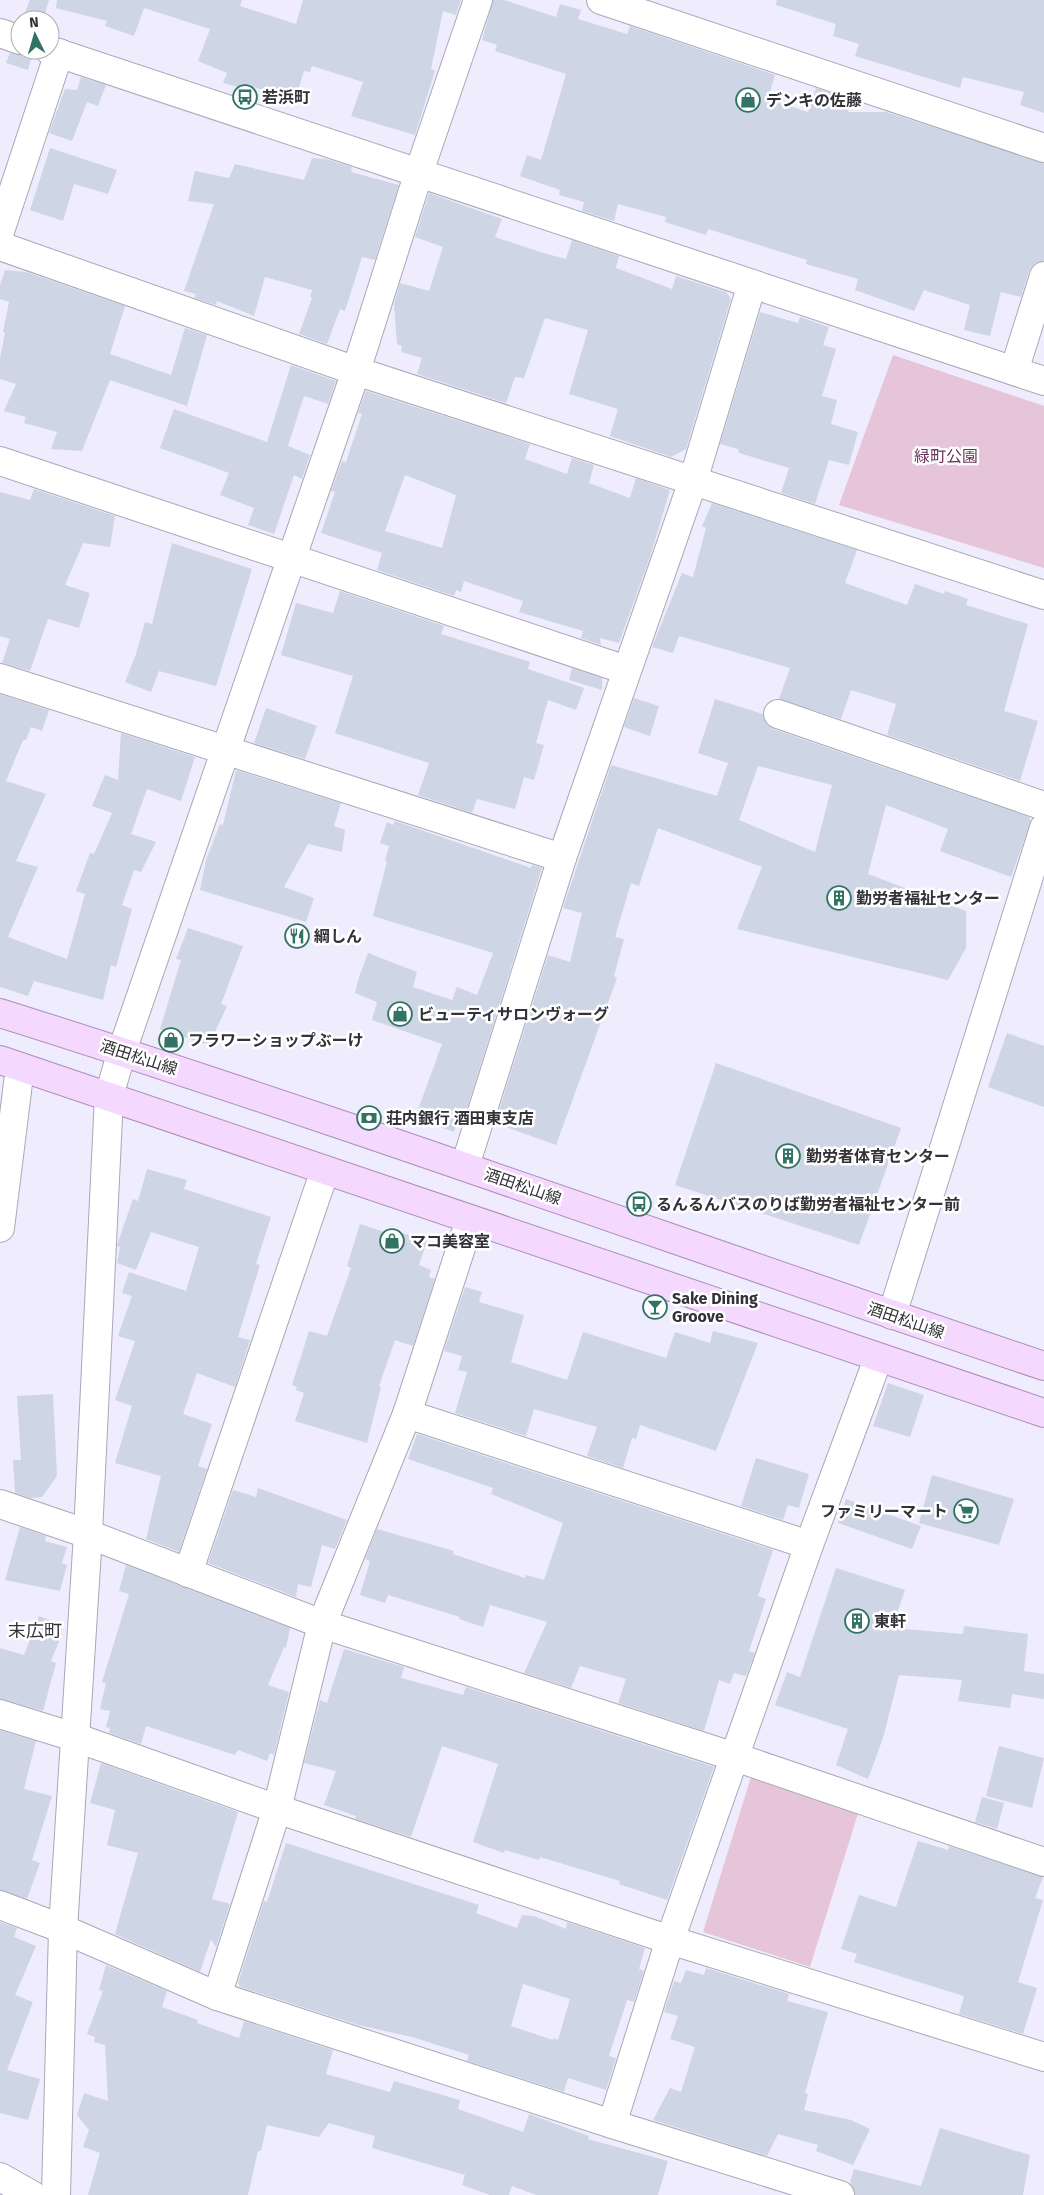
<svg xmlns="http://www.w3.org/2000/svg" width="1044" height="2195" viewBox="0 0 1044 2195" font-family="'Fira Sans','Noto Sans JP',sans-serif">
	<style>
		.green { fill: #e6c4d9 }
		.building { fill: #ced5e5; fill-rule: evenodd }
		.lines { fill: none; stroke-linecap: round; stroke-linejoin: round }
		.minor-casing { stroke: #aaa7b8; stroke-width: 30 }
		.major-casing { stroke: #ab8db8; stroke-width: 30 }
		.minor { stroke: #fff; stroke-width: 28 }
		.major { stroke: #f4d8fe; stroke-width: 28 }
		.labels { text-anchor: middle; stroke-width: 5; stroke-linejoin: round; paint-order: stroke }
		.poi-label { font-size: 16px; font-weight: bold; fill: #333238; stroke: #fff; text-anchor: start }
		.park-label { font-size: 16px; fill: #6b345a; stroke: #fff }
		.street-label { font-size: 16px; fill: #333238; stroke: #fff }
		.neighbourhood-label { font-size: 18px; fill: #333238; stroke: #fff }
	</style>
	<rect width="100%" height="100%" fill="#efecfd"/>
	<g class="green">
		<polygon points="893,355 1044,406 1044,568 839,505"/>
		<polygon points="752,1774 860,1807 810,1967 703,1932"/>
	</g>
	<g class="building">
		<polygon points="30,0 49,0 43,20 22,20"/>
		<polygon points="57,0 242,0 240,6 296,24 303,0 461,0 456,15 443,11 431,69 435,71 415,135 351,116 363,82 312,66 310,72 304,71 295,100 254,87 253,91 223,83 227,73 198,61 210,29 144,8 134,36 105,26 107,21 56,8"/>
		<polygon points="493,0 504,0 556,17 560,4 581,10 578,19 627,34 630,26 775,75 768,99 808,112 816,88 852,100 848,112 886,112 1044,163 1044,261 1034,264 1029,271 1021,297 1001,292 990,336 964,330 970,305 924,290 914,311 855,290 858,279 806,264 807,260 708,229 706,235 665,222 666,217 618,204 614,221 582,211 584,202 559,195 560,190 520,176 527,155 541,160 566,74 495,51 497,45 482,40"/>
		<polygon points="777,0 1044,0 1044,113 1020,105 1024,92 963,77 960,88 855,56 859,44 833,36 836,24 776,5"/>
		<polygon points="32,50 34,50 28,70 6,63 10,53 22,55"/>
		<polygon points="81,77 106,85 98,106 87,102 72,141 49,133 65,89 77,90"/>
		<polygon points="50,148 117,170 108,194 74,184 63,221 30,210"/>
		<polygon points="312,158 326,159 352,167 351,172 399,185 375,260 362,257 345,311 340,309 327,344 299,334 312,298 310,297 312,290 265,277 254,316 217,301 216,305 194,298 196,294 184,291 214,204 188,201 195,171 229,178 235,164 304,180"/>
		<polygon points="429,193 502,219 495,237 543,253 566,259 572,240 619,256 616,268 672,289 676,276 726,292 731,299 686,449 671,457 610,436 618,409 569,394 588,330 545,318 524,378 515,377 506,403 417,374 422,358 401,352 402,346 397,344 394,304 400,283 429,291 443,247 415,237"/>
		<polygon points="5,270 26,272 125,306 110,354 171,375 185,328 207,335 187,406 110,380 82,451 51,449 57,432 24,423 26,417 4,411 16,384 0,379 0,358 5,333 3,332 9,302 0,299 0,285"/>
		<polygon points="760,312 798,323 800,317 829,327 823,345 836,349 822,396 837,400 831,424 858,432 849,465 829,460 815,504 781,493 789,468 739,453 738,449 720,444"/>
		<polygon points="291,365 336,381 328,404 304,396 288,446 310,455 302,479 294,475 274,534 248,525 254,508 220,495 229,473 160,448 174,409 267,442"/>
		<path d="M366,391L530,444L525,459L567,474L572,458L594,465L589,483L630,498L636,478L670,490L650,557L619,643L600,638L601,645L581,638L583,631L519,612L523,601L464,581L461,592L456,590L454,596L377,570L382,553L321,533L335,492L331,491L342,461L346,462L362,414L358,413ZM405,475L456,495L442,548L385,531Z"/>
		<polygon points="34,489 115,516 110,547 83,543 65,585 90,593 79,628 48,619 30,671 2,663 10,639 0,636 0,492 30,500"/>
		<polygon points="712,503 857,550 845,583 907,605 915,584 944,594 945,591 968,599 966,605 1028,624 1004,711 1038,721 1020,781 887,735 896,704 851,690 841,719 779,699 790,668 679,636 673,653 652,647 682,573 693,577 706,528 702,526"/>
		<polygon points="172,543 252,569 216,686 159,671 151,692 125,682 136,654 145,622 152,624"/>
		<polygon points="340,591 444,626 441,634 530,662 528,669 584,688 576,710 548,700 536,743 544,745 534,780 524,777 515,809 477,799 472,813 418,795 429,763 335,733 353,676 281,655 296,603 333,613"/>
		<polygon points="572,668 602,678 602,690 569,680"/>
		<polygon points="0,694 49,710 42,731 31,727 26,740 23,740 6,781 46,794 16,861 38,867 8,937 67,959 85,894 76,891 90,853 94,854 112,813 92,806 105,775 118,780 121,733 195,757 181,801 147,789 131,834 156,842 141,872 134,870 122,905 132,909 116,967 111,965 103,1000 34,981 28,996 0,987"/>
		<polygon points="634,698 659,706 650,736 624,727"/>
		<path d="M715,699L763,714L766,724L773,729L1029,817L1031,821L1011,877L940,851L948,829L886,805L868,874L966,911V948L948,980L737,929L762,867L658,828L639,886L631,883L615,937L624,939L614,976L617,978L556,1145L495,1123L548,955L570,962L582,913L563,908L611,765L717,796L728,763L698,753ZM758,766L832,785L815,852L739,820Z"/>
		<polygon points="266,708 317,726 305,759 254,743"/>
		<polygon points="236,770 341,803 334,826 345,830 342,852 308,844 284,887 314,898 306,922 200,890 206,860 220,824 223,825"/>
		<polygon points="395,821 531,868 532,865 542,868 466,1112 462,1111 454,1132 415,1118 442,1044 372,1020 377,1002 355,993 359,977 368,953 417,972 413,987 452,1000 457,987 477,995 493,953 373,916 387,861 385,861 389,846 380,843 387,822 393,825"/>
		<polygon points="188,928 243,946 221,1004 227,1006 209,1045 160,1029 181,960 176,959"/>
		<polygon points="1007,1033 1044,1046 1044,1107 988,1087"/>
		<polygon points="716,1063 901,1128 859,1245 675,1185"/>
		<polygon points="147,1169 187,1180 184,1189 271,1217 256,1264 260,1265 238,1337 250,1340 235,1387 197,1373 183,1414 212,1424 198,1466 207,1469 179,1552 146,1539 161,1476 115,1463 132,1406 115,1400 135,1341 118,1336 132,1296 122,1293 129,1272 186,1291 199,1247 151,1232 136,1270 117,1263 120,1247 117,1246 118,1242 133,1199 138,1201"/>
		<polygon points="360,1224 397,1236 399,1232 427,1241 419,1265 431,1270 429,1277 435,1279 413,1346 395,1340 379,1386 381,1387 367,1443 295,1421 304,1393 296,1390 297,1387 292,1385 309,1331 327,1336 351,1268 347,1266"/>
		<polygon points="465,1287 482,1292 479,1302 524,1315 511,1362 567,1380 583,1332 666,1358 675,1332 710,1343 713,1331 758,1343 716,1451 640,1425 636,1439 632,1438 623,1468 587,1456 597,1427 534,1409 526,1436 455,1413 467,1372 458,1370 462,1356 444,1351"/>
		<polygon points="888,1383 924,1395 910,1437 873,1426"/>
		<polygon points="53,1394 57,1476 42,1497 30,1498 15,1493 13,1460 21,1460 17,1396"/>
		<polygon points="417,1434 773,1550 758,1596 766,1599 749,1651 755,1653 746,1676 734,1673 730,1684 719,1680 704,1731 618,1703 626,1679 580,1666 571,1688 524,1673 547,1622 490,1605 483,1627 459,1619 460,1617 388,1595 385,1603 360,1595 370,1561 365,1559 377,1529 454,1551 453,1554 525,1578 526,1575 544,1580 563,1523 491,1494 493,1488 408,1459"/>
		<polygon points="756,1458 809,1474 799,1508 788,1505 783,1520 741,1506"/>
		<polygon points="932,1475 1014,1499 999,1545 919,1523"/>
		<polygon points="258,1488 347,1520 335,1549 322,1545 311,1587 298,1584 296,1597 208,1563 233,1490 256,1497"/>
		<polygon points="846,1499 921,1526 912,1549 838,1523"/>
		<polygon points="20,1527 46,1536 45,1541 67,1547 62,1563 67,1565 60,1591 5,1580"/>
		<polygon points="126,1565 290,1628 286,1648 284,1647 268,1685 289,1692 274,1755 270,1753 267,1761 238,1750 235,1755 146,1726 141,1744 109,1733 110,1728 106,1727 110,1711 100,1709 106,1683 102,1682 129,1594 119,1591"/>
		<polygon points="836,1568 905,1590 892,1628 963,1634 964,1626 1028,1634 1024,1671 1044,1674 1044,1699 1012,1694 1010,1708 958,1701 962,1680 899,1675 883,1738 868,1779 836,1765 848,1729 775,1705 787,1672 800,1677"/>
		<polygon points="39,1616 62,1625 62,1634 51,1661 56,1663 43,1711 0,1699 0,1648 24,1655"/>
		<polygon points="344,1649 404,1667 401,1678 463,1695 466,1687 714,1767 667,1900 619,1884 620,1881 540,1857 539,1860 505,1850 504,1853 473,1842 498,1764 442,1746 411,1837 355,1819 356,1816 324,1805 336,1771 304,1763 320,1700 327,1703"/>
		<polygon points="0,1730 36,1741 24,1789 52,1796 32,1860 40,1863 27,1899 0,1890"/>
		<polygon points="999,1746 1044,1758 1032,1808 986,1796"/>
		<polygon points="101,1763 238,1812 212,1899 230,1904 216,1947 211,1939 200,1972 115,1934 138,1853 107,1845 115,1810 90,1803"/>
		<polygon points="982,1797 1004,1803 997,1829 975,1822"/>
		<polygon points="918,1841 948,1850 949,1846 1043,1877 1035,1898 1043,1900 1018,1982 1037,1988 1023,2034 959,2014 964,1996 854,1962 857,1954 841,1949 859,1895 896,1907"/>
		<path d="M286,1843L479,1905L476,1913L517,1928L522,1915L534,1916L566,1929L567,1922L645,1948L639,1969L644,1971L634,2002L627,2000L609,2056L616,2058L606,2090L568,2078L564,2092L467,2061L469,2055L412,2037L358,2025L240,1987L238,1983L264,1901L267,1902ZM523,1984L570,1999L558,2040L553,2038V2040L511,2026Z"/>
		<polygon points="0,1922 17,1928 14,1937 36,1946 15,1995 33,2002 7,2070 40,2079 28,2120 0,2113"/>
		<polygon points="106,1965 167,1991 162,2007 198,2020 197,2023 239,2038 244,2021 333,2050 326,2074 390,2092 394,2081 460,2100 458,2109 523,2132 529,2114 589,2136 588,2139 668,2161 658,2195 536,2195 512,2186 509,2195 490,2195 462,2185 465,2175 372,2148 375,2136 329,2123 319,2137 267,2125 261,2151 258,2151 248,2195 88,2195 100,2153 83,2147 89,2130 77,2115 84,2093 108,2101 105,2045 94,2042 95,2037 87,2034 103,1991 99,1990"/>
		<polygon points="706,1968 789,1994 787,2001 828,2012 805,2093 808,2094 804,2110 851,2120 870,2129 853,2165 816,2151 818,2145 778,2134 767,2156 653,2120 670,2088 681,2092 695,2047 670,2039 678,2016 664,2012 674,1981 681,1983 686,1970 704,1975"/>
		<polygon points="940,2128 1030,2155 1023,2195 855,2195 850,2183 854,2169 921,2186"/>
	</g>
	<g class="lines">
		<g class="minor-casing">
			<g id="minor">
				<polyline points="601,0 1044,148"/>
				<polyline points="0,33 20,40"/>
				<polyline points="49,50 1044,381"/>
				<polyline points="0,231 59,53"/>
				<polyline points="0,246 356,371 1044,595"/>
				<polyline points="1014,371 1044,276"/>
				<polyline points="0,461 626,670"/>
				<polyline points="0,678 562,858"/>
				<polyline points="778,714 1044,806"/>
				<polyline points="465,1166 562,858 693,481 752,284"/>
				<polyline points="0,1228 20,1067"/>
				<polyline points="892,1315 1044,828"/>
				<polyline points="407,1414 809,1545"/>
				<polyline points="0,1504 88,1534 322,1624 735,1757 1044,1862"/>
				<polyline points="188,1573 325,1170"/>
				<polyline points="0,1714 74,1737 277,1809 670,1940 1044,2057"/>
				<polyline points="0,1905 63,1929 217,1996 612,2124 840,2195"/>
				<polyline points="217,1996 277,1809 322,1624 407,1414 470,1220"/>
				<polyline points="612,2124 670,1940 809,1545 878,1359"/>
				<polyline points="0,2177 32,2195"/>
				<polyline points="56,2195 63,1929 88,1534 109,1096 122,1051 356,371 419,172 478,0"/>
			</g>
		</g>
		<g class="major-casing">
			<g id="major">
				<path d="M0,1013C350,1123 696,1249 1044,1366"/>
				<polyline points="0,1060 1044,1413"/>
			</g>
		</g>
		<use href="#minor" class="minor"/>
		<use href="#major" class="major"/>
	</g>
	<defs>
		<g id="bus-ring" transform="scale(1.25)"><circle r="9.5" fill="#fff" stroke="#317364" stroke-width="1.5"/><path d="M-5-6H5V4H4V6H2V4H-2V6H-4V4H-5ZM-3.5-4V0h7V-4ZM-3.5 1.2v1.5H-2V1.2ZM2 1.2v1.5H3.5V1.2Z" fill="#317364"/></g>
		<g id="shop-ring" transform="scale(1.25)"><circle r="9.5" fill="#fff" stroke="#317364" stroke-width="1.5"/><path d="M-5-2.5h2.3a2.7 3.5 0 0 1 5.4 0H5L5.5 6h-11ZM-1.5-2.5h3a1.5 2.3 0 0 0-3 0Z" fill="#317364"/></g>
		<g id="building-ring" transform="scale(1.25)"><circle r="9.5" fill="#fff" stroke="#317364" stroke-width="1.5"/><path d="M-4-6H4V6H1V3H-1V6H-4ZM-2.5-4.3h1.7v1.8h-1.7ZM.8-4.3h1.7v1.8H.8ZM-2.5-1h1.7V.8h-1.7ZM.8-1h1.7V.8H.8Z" fill="#317364"/></g>
		<g id="restaurant-ring" transform="scale(1.25)"><circle r="9.5" fill="#fff" stroke="#317364" stroke-width="1.5"/><path d="M-5-6h1v4h1v-4h1v4h1v-4h1v5L-1.5 .5V6h-2V.5L-5-1ZM5-6V6H3V1.5H1.5Q1.5-4 5-6Z" fill="#317364"/></g>
		<g id="bank-ring" transform="scale(1.25)"><circle r="9.5" fill="#fff" stroke="#317364" stroke-width="1.5"/><path d="M-6-4H6V4H-6ZM0-2.3a2.3 2.3 0 1 0 0 4.6a2.3 2.3 0 1 0 0-4.6Z" fill="#317364"/></g>
		<g id="bar-ring" transform="scale(1.25)"><circle r="9.5" fill="#fff" stroke="#317364" stroke-width="1.5"/><path d="M-6-5H6L.8 .8V4.5H3.5V6h-7V4.5H-.8V.8Z" fill="#317364"/></g>
		<g id="supermarket-ring" transform="scale(1.25)"><circle r="9.5" fill="#fff" stroke="#317364" stroke-width="1.5"/><path d="M-6-5.5h2.5l.6 2H6L4.5 2H-2.5L-4.4-4H-6ZM-1.5 3.2a1.3 1.3 0 1 0 .1 0ZM3 3.2a1.3 1.3 0 1 0 .1 0Z" fill="#317364"/></g>
	</defs>
	<g fill-rule="evenodd">
		<use href="#bus-ring" x="245" y="97"/>
		<use href="#shop-ring" x="748" y="100"/>
		<use href="#building-ring" x="839" y="898"/>
		<use href="#restaurant-ring" x="297" y="936"/>
		<use href="#shop-ring" x="400" y="1014"/>
		<use href="#shop-ring" x="171" y="1040"/>
		<use href="#bank-ring" x="369" y="1118"/>
		<use href="#building-ring" x="788" y="1156"/>
		<use href="#bus-ring" x="639" y="1204"/>
		<use href="#shop-ring" x="392" y="1241"/>
		<use href="#bar-ring" x="655" y="1307"/>
		<use href="#supermarket-ring" x="966" y="1511"/>
		<use href="#building-ring" x="857" y="1621"/>
	</g>
	<g class="labels">
		<g class="poi-label">
			<text x="262" y="103">若浜町</text>
			<text x="766" y="106">デンキの佐藤</text>
			<text x="856" y="904">勤労者福祉センター</text>
			<text x="314" y="942">綱しん</text>
			<text x="418" y="1020">ビューティサロンヴォーグ</text>
			<text x="188" y="1046">フラワーショップぶーけ</text>
			<text x="386" y="1124">荘内銀行 酒田東支店</text>
			<text x="806" y="1162">勤労者体育センター</text>
			<text x="656" y="1210">るんるんバスのりば勤労者福祉センター前</text>
			<text x="410" y="1247">マコ美容室</text>
			<text x="672" y="1304">Sake Dining<tspan x="672" dy="18">Groove</tspan></text>
			<text x="948" y="1517" text-anchor="end">ファミリーマート</text>
			<text x="874" y="1627">東軒</text>
		</g>
		<g class="park-label">
			<text x="946" y="462">緑町公園</text>
		</g>
		<g class="street-label">
			<text transform="translate(139 1057) rotate(18)" y="6">酒田松山線</text>
			<text transform="translate(523 1186) rotate(19)" y="6">酒田松山線</text>
			<text transform="translate(906 1320) rotate(19)" y="6">酒田松山線</text>
		</g>
		<g class="neighbourhood-label">
			<text x="35" y="1637">末広町</text>
		</g>
	</g>
	<g transform="translate(35 35) rotate(355)"><circle r="24" fill="#ffffff" stroke="#adadaf"/>
	<path d="M0-4L9 19L0 12L-9 19Z" fill="#317364"/>
	<text y="-8" font-size="14" font-weight="bold" text-anchor="middle" fill="#333238">N</text>
	</g>
</svg>
